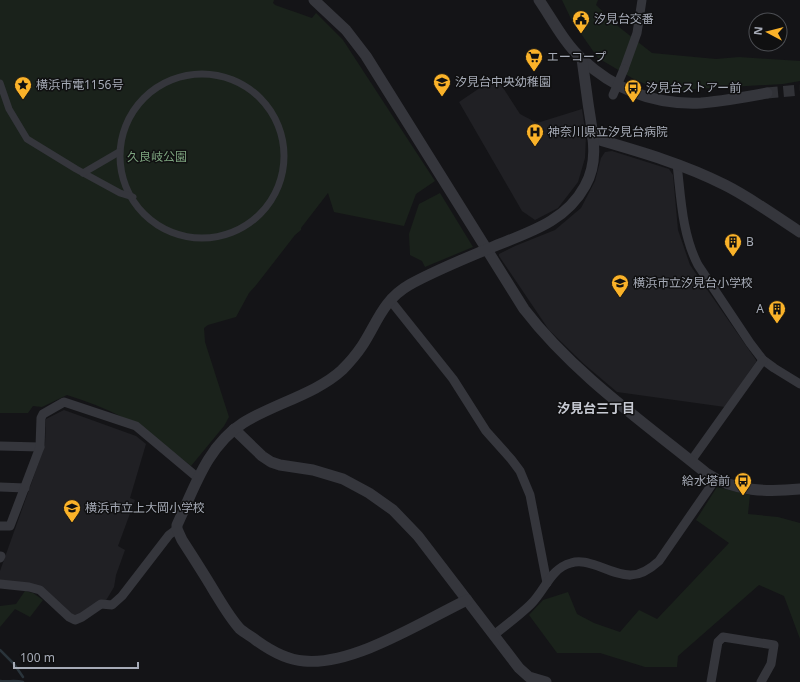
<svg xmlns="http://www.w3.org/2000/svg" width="800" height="682" viewBox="0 0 800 682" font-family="'Noto Sans','Noto Sans JP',sans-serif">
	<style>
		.built { fill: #202024 }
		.green { fill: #1a221b }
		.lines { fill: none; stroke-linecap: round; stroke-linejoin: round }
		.stream { stroke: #2a343b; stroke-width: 2.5 }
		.tertiary-tunnel { stroke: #313237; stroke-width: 11; stroke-dasharray: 11 5.5; stroke-linecap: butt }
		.pedestrian { stroke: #35363c; stroke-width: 7 }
		.minor { stroke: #35363c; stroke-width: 9 }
		.tertiary { stroke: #35363c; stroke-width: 11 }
		.minor-bridge { stroke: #35363c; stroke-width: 9 }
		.labels { text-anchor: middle; stroke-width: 3; stroke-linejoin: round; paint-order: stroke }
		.poi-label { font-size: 12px; fill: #a6abb7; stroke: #101011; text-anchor: start }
		.park-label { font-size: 12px; fill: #7ca37e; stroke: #101011 }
		.neighbourhood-label { font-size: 13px; font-weight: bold; fill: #c7cad3; stroke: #101011 }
	</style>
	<rect width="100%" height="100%" fill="#141417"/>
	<g class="built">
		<polygon points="496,77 520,114 537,123 582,109 586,136 585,158 578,182 558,208 535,220 522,211 459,102"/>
		<polygon points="612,151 669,169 673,175 678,230 690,265 756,360 756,362 725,407 617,392 584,364 549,330 499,256 499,254 515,246 555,230 581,208 595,181 601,158 605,152"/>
		<polygon points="64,410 136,436 146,444 130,498 135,500 118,546 125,550 116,575 114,587 105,602 76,616 72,616 39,586 0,582 0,571 45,445 46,419"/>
	</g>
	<g class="green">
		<path d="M0,0H274L273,3L275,5L312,18L316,13L343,40L435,181L416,194L404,226L334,212L328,193L301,228V230L295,235L257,284L249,293L236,317L208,325L204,328L205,342L229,417L224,426L191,466C169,449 148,431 124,418C105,408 86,401 67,395L42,407L33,406L28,413H0Z"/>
		<polygon points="562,0 598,0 596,5 619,27 652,53 716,59 739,57 800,61 800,81 783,84 660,91 632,78 598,58 572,21"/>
		<polygon points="440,193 473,247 425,267 422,261 410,255 409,234 419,204"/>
		<polygon points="717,487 750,495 748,514 778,517 800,523 800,639 784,596 759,585 678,656 677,667 645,667 600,653 557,653 529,615 543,600 568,592 577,614 594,623 620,632 639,610 657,619 729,543 696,520"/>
		<polygon points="25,591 33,593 43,600 30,617 15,609 0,627 0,606 16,604"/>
	</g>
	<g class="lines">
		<g class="stream">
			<polyline points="0,650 14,664 23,677"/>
			<path d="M0,681C8,682 15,680 23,682"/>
		</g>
		<polyline class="tertiary-tunnel" points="767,93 800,90"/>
		<g class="pedestrian">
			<circle cx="202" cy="156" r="82"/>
			<polyline points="0,83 9,109 27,139 76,169 120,193 133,197"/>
			<polyline points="83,173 119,152"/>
		</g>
		<g class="minor">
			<polyline points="624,69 637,33 642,0"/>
			<path d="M677,164C681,198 682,234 698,265L750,343L763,360L774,368L800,384"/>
			<polyline points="390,300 453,379 486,431 511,459 520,471 530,495 547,583"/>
			<polyline points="0,446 40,447"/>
			<polyline points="691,461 763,360"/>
			<polyline points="0,487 25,488"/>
			<polyline points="0,526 10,526 40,447 41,418 43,414 64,402 136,426 198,478"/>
			<polyline points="0,558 1,556"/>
			<polyline points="0,584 29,587 40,590 69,617 75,620 82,617 101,604 112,605 122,596 169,535 177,529"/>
			<path d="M494,635C506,625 520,615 531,604C545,590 551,568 571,563C580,560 589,563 598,566C624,576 636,582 659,561L715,480"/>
			<polyline points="711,682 718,642 723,637 774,645 771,664 761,682"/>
		</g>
		<g class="tertiary">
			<path d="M314,0L346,30L366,56L524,309C574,374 642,421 706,473C734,492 768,492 800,489"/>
			<path d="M539,0C552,19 565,44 582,59C616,91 655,105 701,103C723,101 746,97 767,93"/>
			<path d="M593,138C638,151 684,164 725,185C751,198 775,216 800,232"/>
			<polyline points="234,429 262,456 271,462 280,465 313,470 343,479 369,493 393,510 418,536 519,668 529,677 546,682"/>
			<path d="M467,600C423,621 353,666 304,661C287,660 271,651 257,641C252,637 245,633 240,629C230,618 222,604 214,591C204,574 193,557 182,540L177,529V525C194,489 207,446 243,423C273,404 316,394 342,370C349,363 356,355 362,346C377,323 383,300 409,285C434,271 464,259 490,248C526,233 565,223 585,186C600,160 592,131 588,103C586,88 584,74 582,59"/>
		</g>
		<polyline class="minor-bridge" points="613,95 624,69"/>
	</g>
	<defs>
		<g id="civic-pin" transform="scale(0.9)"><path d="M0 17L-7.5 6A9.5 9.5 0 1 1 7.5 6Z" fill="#fab229" stroke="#101011"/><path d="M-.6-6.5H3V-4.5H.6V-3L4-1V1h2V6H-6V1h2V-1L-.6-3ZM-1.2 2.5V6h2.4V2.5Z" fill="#111"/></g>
		<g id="supermarket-pin" transform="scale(0.9)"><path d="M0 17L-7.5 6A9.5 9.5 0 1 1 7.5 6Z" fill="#fab229" stroke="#101011"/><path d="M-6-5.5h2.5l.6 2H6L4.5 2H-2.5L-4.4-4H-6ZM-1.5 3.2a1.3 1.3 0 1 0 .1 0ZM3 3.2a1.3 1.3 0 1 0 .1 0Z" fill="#111"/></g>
		<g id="school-pin" transform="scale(0.9)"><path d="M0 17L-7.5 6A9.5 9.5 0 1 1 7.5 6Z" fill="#fab229" stroke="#101011"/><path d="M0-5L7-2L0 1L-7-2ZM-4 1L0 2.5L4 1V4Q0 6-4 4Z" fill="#111"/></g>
		<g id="sight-pin" transform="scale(0.9)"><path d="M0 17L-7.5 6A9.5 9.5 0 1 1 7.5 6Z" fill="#fab229" stroke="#101011"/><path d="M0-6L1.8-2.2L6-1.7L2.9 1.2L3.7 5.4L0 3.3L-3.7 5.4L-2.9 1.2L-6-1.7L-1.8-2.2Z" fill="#111"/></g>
		<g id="bus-pin" transform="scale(0.9)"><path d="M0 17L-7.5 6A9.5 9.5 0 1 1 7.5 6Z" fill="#fab229" stroke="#101011"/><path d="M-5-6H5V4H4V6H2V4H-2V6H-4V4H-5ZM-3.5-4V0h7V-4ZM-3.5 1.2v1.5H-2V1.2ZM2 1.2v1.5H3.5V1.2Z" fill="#111"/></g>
		<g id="hospital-pin" transform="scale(0.9)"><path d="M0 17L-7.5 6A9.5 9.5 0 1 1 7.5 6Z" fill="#fab229" stroke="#101011"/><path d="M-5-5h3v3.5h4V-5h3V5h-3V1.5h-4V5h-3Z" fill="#111"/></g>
		<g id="building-pin" transform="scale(0.9)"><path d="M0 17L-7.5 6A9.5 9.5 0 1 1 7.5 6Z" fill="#fab229" stroke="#101011"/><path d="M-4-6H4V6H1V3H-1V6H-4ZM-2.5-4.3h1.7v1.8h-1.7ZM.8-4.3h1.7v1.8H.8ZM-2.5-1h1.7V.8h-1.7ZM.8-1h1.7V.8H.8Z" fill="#111"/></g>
	</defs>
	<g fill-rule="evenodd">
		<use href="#civic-pin" x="581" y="19"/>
		<use href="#supermarket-pin" x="534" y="57"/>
		<use href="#school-pin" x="442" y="82"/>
		<use href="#sight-pin" x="23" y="85"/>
		<use href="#bus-pin" x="633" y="88"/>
		<use href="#hospital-pin" x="535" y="132"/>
		<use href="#building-pin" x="733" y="242"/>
		<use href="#school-pin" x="620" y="283"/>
		<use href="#building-pin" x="777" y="309"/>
		<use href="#bus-pin" x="743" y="481"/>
		<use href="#school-pin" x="72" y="508"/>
	</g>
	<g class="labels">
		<g class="poi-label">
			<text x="594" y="23">汐見台交番</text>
			<text x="547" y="61">エーコープ</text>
			<text x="455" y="86">汐見台中央幼稚園</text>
			<text x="36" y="89">横浜市電1156号</text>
			<text x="646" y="92">汐見台ストアー前</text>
			<text x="548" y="136">神奈川県立汐見台病院</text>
			<text x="746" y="246">B</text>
			<text x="633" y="287">横浜市立汐見台小学校</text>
			<text x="764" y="313" text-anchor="end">A</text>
			<text x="730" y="485" text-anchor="end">給水塔前</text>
			<text x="85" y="512">横浜市立上大岡小学校</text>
		</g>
		<g class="park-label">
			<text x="157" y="161">久良岐公園</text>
		</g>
		<g class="neighbourhood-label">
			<text x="596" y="413">汐見台三丁目</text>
		</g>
	</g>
	<g transform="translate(768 32) rotate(277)"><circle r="19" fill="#101011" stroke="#4c4e53"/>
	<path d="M0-3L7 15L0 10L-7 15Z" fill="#fab229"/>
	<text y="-6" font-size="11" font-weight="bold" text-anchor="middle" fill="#a6abb7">N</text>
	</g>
	<path d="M14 662v6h124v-6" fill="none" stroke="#a6abb7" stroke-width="2"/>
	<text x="20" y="662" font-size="12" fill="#a6abb7" stroke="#101011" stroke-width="3" paint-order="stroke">100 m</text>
</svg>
